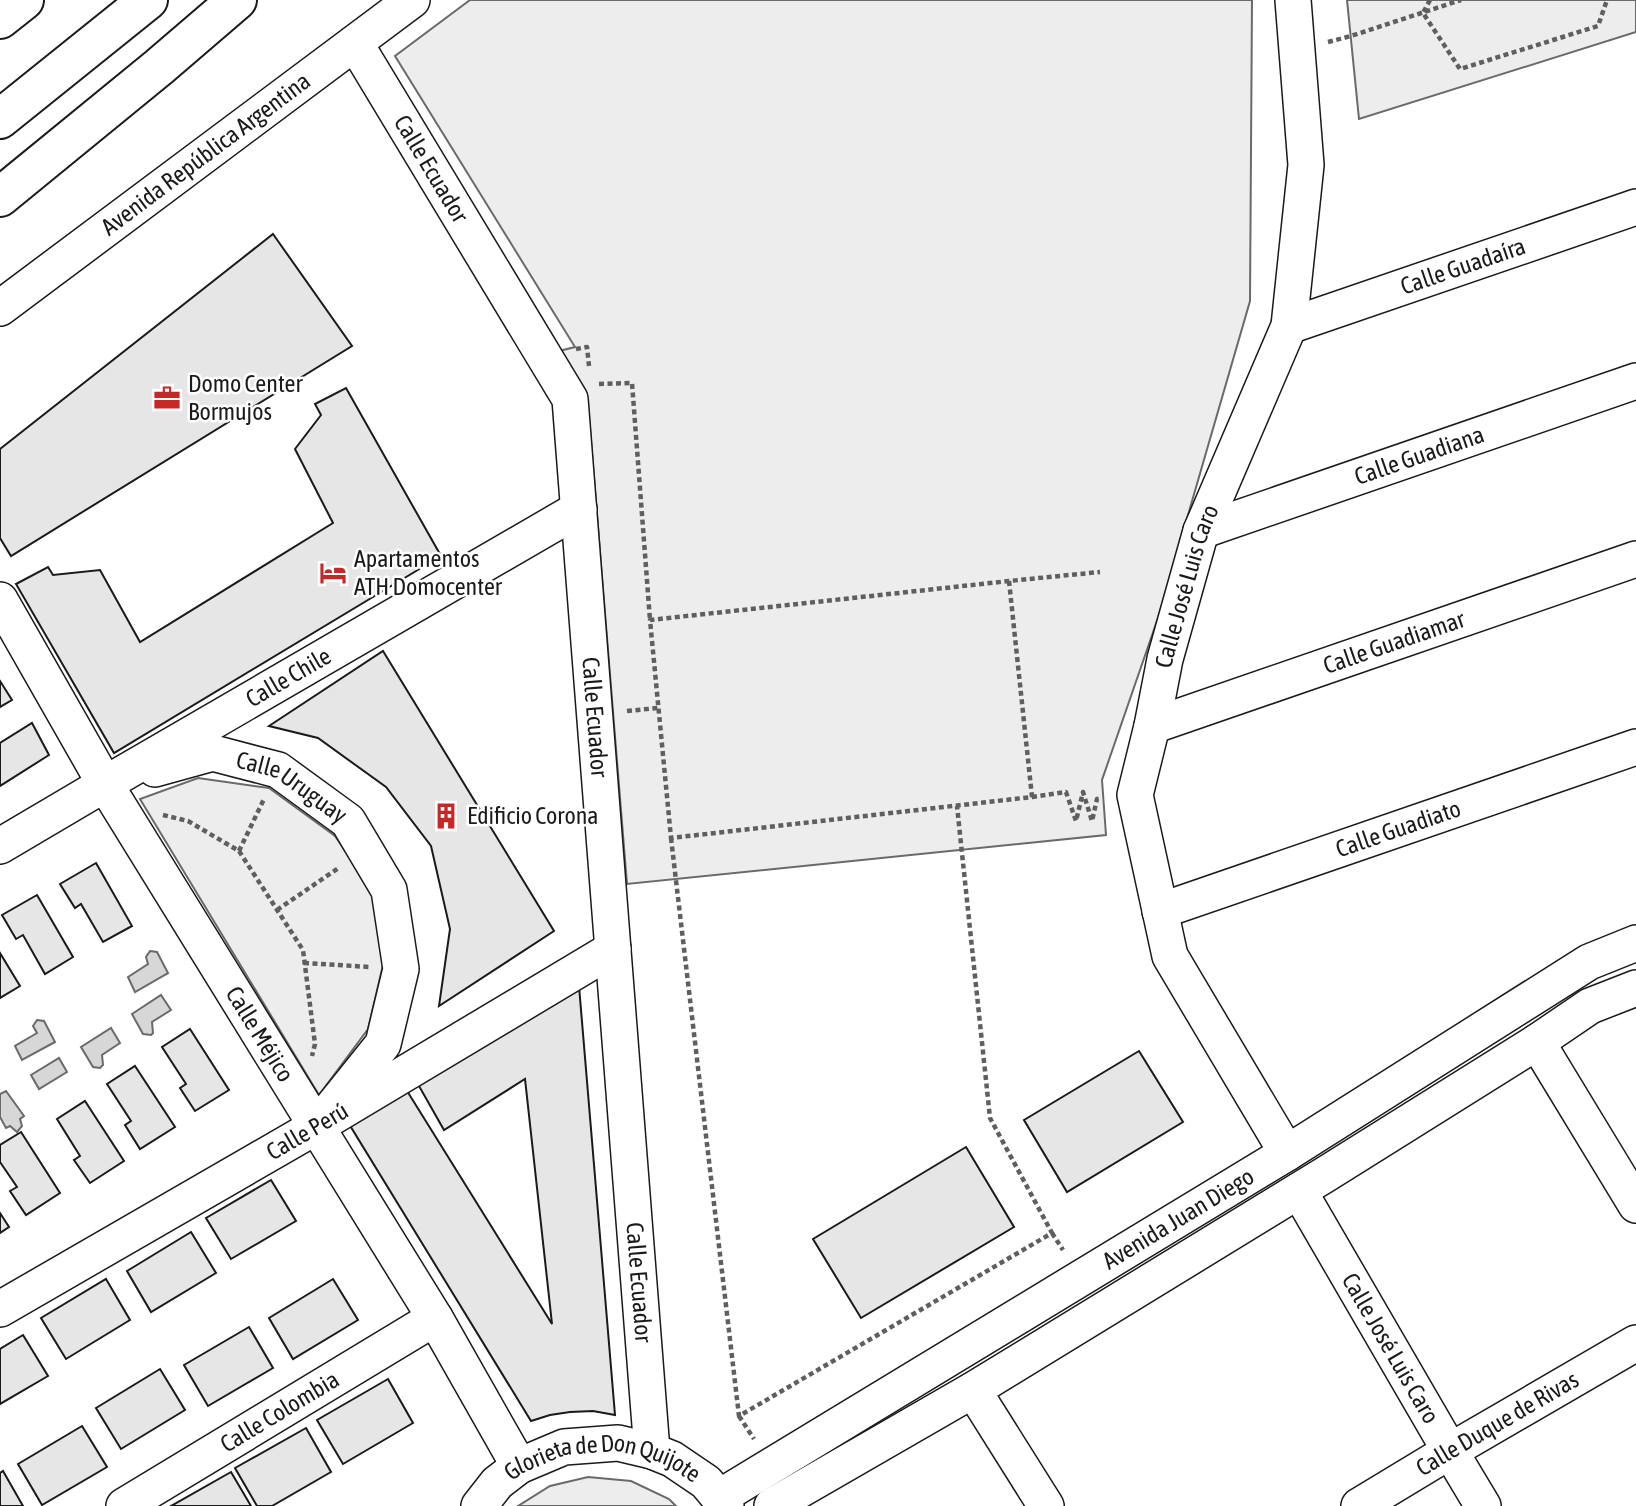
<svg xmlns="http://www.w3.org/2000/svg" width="1636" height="1506" viewBox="0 0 1636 1506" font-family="'Asap Condensed',sans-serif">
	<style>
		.built { fill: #ededed; stroke: #6a6a6a; stroke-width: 2 }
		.water { fill: #d7d7d7; stroke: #6a6a6a; stroke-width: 2 }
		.building { fill: #e6e6e6; stroke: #1a1a1a; stroke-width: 2 }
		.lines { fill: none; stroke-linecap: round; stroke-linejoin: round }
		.minor-casing { stroke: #1a1a1a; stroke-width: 38 }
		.highway-casing { stroke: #1a1a1a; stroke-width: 42 }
		.path { stroke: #5f5f5f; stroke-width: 4.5; stroke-dasharray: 5 3.5; stroke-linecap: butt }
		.minor { stroke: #fff; stroke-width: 35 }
		.highway { stroke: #fff; stroke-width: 38 }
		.labels { text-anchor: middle; stroke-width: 5; stroke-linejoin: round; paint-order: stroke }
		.street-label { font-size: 24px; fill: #1a1a1a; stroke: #fff }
		.poi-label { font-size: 24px; fill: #1a1a1a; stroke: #fff; text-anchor: start }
	</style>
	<rect width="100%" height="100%" fill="#fff"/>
	<g class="built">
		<polygon points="470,0 1252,0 1250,301 1159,615 1102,780 1106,835 627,884 588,404 555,352 575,347 395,56"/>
		<polygon points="1347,0 1636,0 1636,32 1359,119"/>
		<polygon points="198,778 269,788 335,836 374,893 383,965 368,1029 319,1095 140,799"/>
		<polygon points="588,1477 631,1481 669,1499 676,1506 518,1506 550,1486"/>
	</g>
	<g class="water">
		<polygon points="150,951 157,952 168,973 135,992 128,977 148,964 146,957"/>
		<polygon points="161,995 171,1010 152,1022 153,1033 151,1035 143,1034 132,1014"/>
		<polygon points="37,1020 44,1021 55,1042 22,1060 15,1046 37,1033 33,1026"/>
		<polygon points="111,1028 120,1043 102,1055 103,1065 100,1068 93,1067 81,1047"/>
		<polygon points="59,1058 67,1072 39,1089 31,1075"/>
		<polygon points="6,1091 24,1116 20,1119 22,1126 17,1132 10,1126 6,1128 0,1117 0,1094"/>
	</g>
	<g class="building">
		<polygon points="273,234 352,346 11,556 0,538 0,449"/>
		<polygon points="346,388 441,556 114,753 16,584 48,567 53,575 100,570 140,642 333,523 295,449 321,415 315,404"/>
		<polygon points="383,651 554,931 439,1006 450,929 431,846 386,787 318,738 269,726"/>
		<polygon points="0,681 12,700 0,707"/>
		<polygon points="32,723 49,755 0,786 0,743"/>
		<polygon points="96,863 132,926 103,942 81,904 75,908 60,884"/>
		<polygon points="37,895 73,957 45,974 23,935 16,939 2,915"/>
		<polygon points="0,953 20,986 0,998"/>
		<polygon points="579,986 615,1415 593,1411 570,1412 550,1415 531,1421 346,1119 404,1086 552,1324 525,1079 444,1130 415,1079"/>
		<polygon points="190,1029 229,1090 195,1111 180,1088 186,1084 162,1047"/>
		<polygon points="1139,1051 1183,1122 1067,1192 1024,1120"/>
		<polygon points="135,1066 175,1127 140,1149 125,1125 131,1121 107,1084"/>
		<polygon points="85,1101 124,1161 90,1183 74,1160 80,1156 57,1119"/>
		<polygon points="21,1132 60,1193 26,1215 10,1191 17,1187 0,1162 0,1145"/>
		<polygon points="966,1147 1014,1227 861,1318 813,1239"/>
		<polygon points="271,1180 296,1221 231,1259 206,1218"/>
		<polygon points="0,1213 9,1227 0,1233"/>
		<polygon points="191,1232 216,1273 151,1312 127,1271"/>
		<polygon points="106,1279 130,1320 66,1359 41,1318"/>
		<polygon points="333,1279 358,1320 293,1359 269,1318"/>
		<polygon points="249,1327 273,1368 208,1406 184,1365"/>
		<polygon points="23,1335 48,1376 0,1404 0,1349"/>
		<polygon points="160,1369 185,1410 121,1449 96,1408"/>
		<polygon points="388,1379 413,1423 343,1464 317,1420"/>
		<polygon points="82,1426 107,1467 42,1505 18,1464"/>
		<polygon points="306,1428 331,1472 272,1506 257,1506 235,1468"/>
		<polygon points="3,1471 23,1506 0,1506 0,1473"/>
		<polygon points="231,1472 251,1506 171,1506"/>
	</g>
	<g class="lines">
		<g class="minor-casing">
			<g id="minor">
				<path id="s1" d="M355,43L570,399L652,1451"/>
				<path id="s2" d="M0,308L412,0"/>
				<path id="s3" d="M1289,326L1636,207"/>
				<path id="s4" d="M1201,531L1636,381"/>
				<path id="s5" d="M0,600L105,784L435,1318L519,1466"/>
				<path id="s6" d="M1152,726L1636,559"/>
				<path id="s7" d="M155,769L213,753L278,770L348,821L389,890L401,969L383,1044L330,1110"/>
				<path id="s8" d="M0,846L105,784L579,509"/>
				<path id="s9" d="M1160,911L1636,747"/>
				<polyline points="1537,1042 1636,1205"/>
				<path id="s10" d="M1287,1153L1170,956L1135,795L1152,726L1165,659L1201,531L1289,326L1306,165L1293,0"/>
				<path id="s11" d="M1299,1191L1450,1451L1483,1506"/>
				<path id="s12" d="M0,1309L317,1126L613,949"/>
				<polyline points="973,1390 1046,1506"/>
				<path id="s13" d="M720,1497L1287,1153L1589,962L1636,943"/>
				<path id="s14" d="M124,1506L435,1318"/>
				<path id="s15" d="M479,1506L497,1483L519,1466L564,1447L618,1443L652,1451L672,1459L706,1482L726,1506"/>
				<polyline points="772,1506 973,1390 1326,1174 1537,1042 1590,1006 1636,988"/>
				<path id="s16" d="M1359,1506L1450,1451L1636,1343"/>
			</g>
		</g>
		<g class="highway-casing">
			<g id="highway">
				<polyline points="0,19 24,0"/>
				<polyline points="0,119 148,0"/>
				<polyline points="0,197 159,67 237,0"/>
			</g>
		</g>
		<g class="path">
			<polyline points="1430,0 1423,13 1460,69 1598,26 1607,0"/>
			<polyline points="1328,42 1351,36 1461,0"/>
			<polyline points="576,349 587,347 589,366"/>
			<polyline points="599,384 632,383 650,620"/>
			<polyline points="1009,581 1032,797 671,838 650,620 1009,581 1100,572"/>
			<polyline points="627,711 658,708"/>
			<polyline points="1032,797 1066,792 1076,821 1083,792 1092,821 1097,799 1102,798"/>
			<polyline points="163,815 188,821 239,851 303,950 315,1044 312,1056"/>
			<polyline points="671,838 739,1416 1052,1233 990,1118 957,806"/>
			<polyline points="239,851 264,799"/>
			<polyline points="277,910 340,867"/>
			<polyline points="304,963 370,967"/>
			<polyline points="1052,1233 1063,1250"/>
			<polyline points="739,1416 754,1439"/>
		</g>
		<use href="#minor" class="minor"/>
		<use href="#highway" class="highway"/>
	</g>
	<defs>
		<g id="office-bare" transform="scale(2.1)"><path d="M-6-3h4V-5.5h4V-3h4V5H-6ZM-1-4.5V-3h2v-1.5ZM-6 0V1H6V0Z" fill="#c62828" stroke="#fff" stroke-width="2.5" paint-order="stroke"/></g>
		<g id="hotel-bare" transform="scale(2.1)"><path d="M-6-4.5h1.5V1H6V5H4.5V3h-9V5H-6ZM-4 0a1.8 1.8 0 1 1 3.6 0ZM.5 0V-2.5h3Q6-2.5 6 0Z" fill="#c62828" stroke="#fff" stroke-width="2.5" paint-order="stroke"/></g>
		<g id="building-bare" transform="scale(2.1)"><path d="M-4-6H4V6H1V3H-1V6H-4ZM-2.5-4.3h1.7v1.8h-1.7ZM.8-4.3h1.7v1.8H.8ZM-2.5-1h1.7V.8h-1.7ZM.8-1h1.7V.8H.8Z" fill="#c62828" stroke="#fff" stroke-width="2.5" paint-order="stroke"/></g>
	</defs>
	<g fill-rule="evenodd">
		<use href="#office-bare" x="167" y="398"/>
		<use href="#hotel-bare" x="333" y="573"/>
		<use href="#building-bare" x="446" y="816"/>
	</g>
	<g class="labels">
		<g class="street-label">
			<text dy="8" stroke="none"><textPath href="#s2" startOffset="257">Avenida República Argentina</textPath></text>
			<text dy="8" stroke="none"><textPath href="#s1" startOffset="147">Calle Ecuador</textPath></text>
			<text dy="8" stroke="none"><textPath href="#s3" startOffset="184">Calle Guadaíra</textPath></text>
			<text dy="8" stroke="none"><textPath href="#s4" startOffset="231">Calle Guadiana</textPath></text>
			<text dy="8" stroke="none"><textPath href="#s10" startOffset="609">Calle José Luis Caro</textPath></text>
			<text dy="8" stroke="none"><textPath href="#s6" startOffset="256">Calle Guadiamar</textPath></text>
			<text dy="8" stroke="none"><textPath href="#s8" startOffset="334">Calle Chile</textPath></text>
			<text dy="8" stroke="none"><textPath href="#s1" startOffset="735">Calle Ecuador</textPath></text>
			<text dy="8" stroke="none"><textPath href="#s7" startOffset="147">Calle Uruguay</textPath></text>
			<text dy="8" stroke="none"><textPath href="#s9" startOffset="252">Calle Guadiato</textPath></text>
			<text dy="8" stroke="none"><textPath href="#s5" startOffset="506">Calle Méjico</textPath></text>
			<text dy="8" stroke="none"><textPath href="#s12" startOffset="355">Calle Perú</textPath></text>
			<text dy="8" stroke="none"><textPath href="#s13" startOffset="536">Avenida Juan Diego</textPath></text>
			<text dy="8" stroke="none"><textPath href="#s1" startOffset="1302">Calle Ecuador</textPath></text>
			<text dy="8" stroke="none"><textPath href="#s11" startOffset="182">Calle José Luis Caro</textPath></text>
			<text dy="8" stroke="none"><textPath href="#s14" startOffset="182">Calle Colombia</textPath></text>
			<text dy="8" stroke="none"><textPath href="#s16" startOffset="161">Calle Duque de Rivas</textPath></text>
			<text dy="8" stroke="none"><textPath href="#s15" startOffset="145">Glorieta de Don Quijote</textPath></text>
		</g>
		<g class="poi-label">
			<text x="188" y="392">Domo Center<tspan x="188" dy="28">Bormujos</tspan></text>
			<text x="354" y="567">Apartamentos<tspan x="354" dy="28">ATH Domocenter</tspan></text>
			<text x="467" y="824">Edificio Corona</text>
		</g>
	</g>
</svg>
